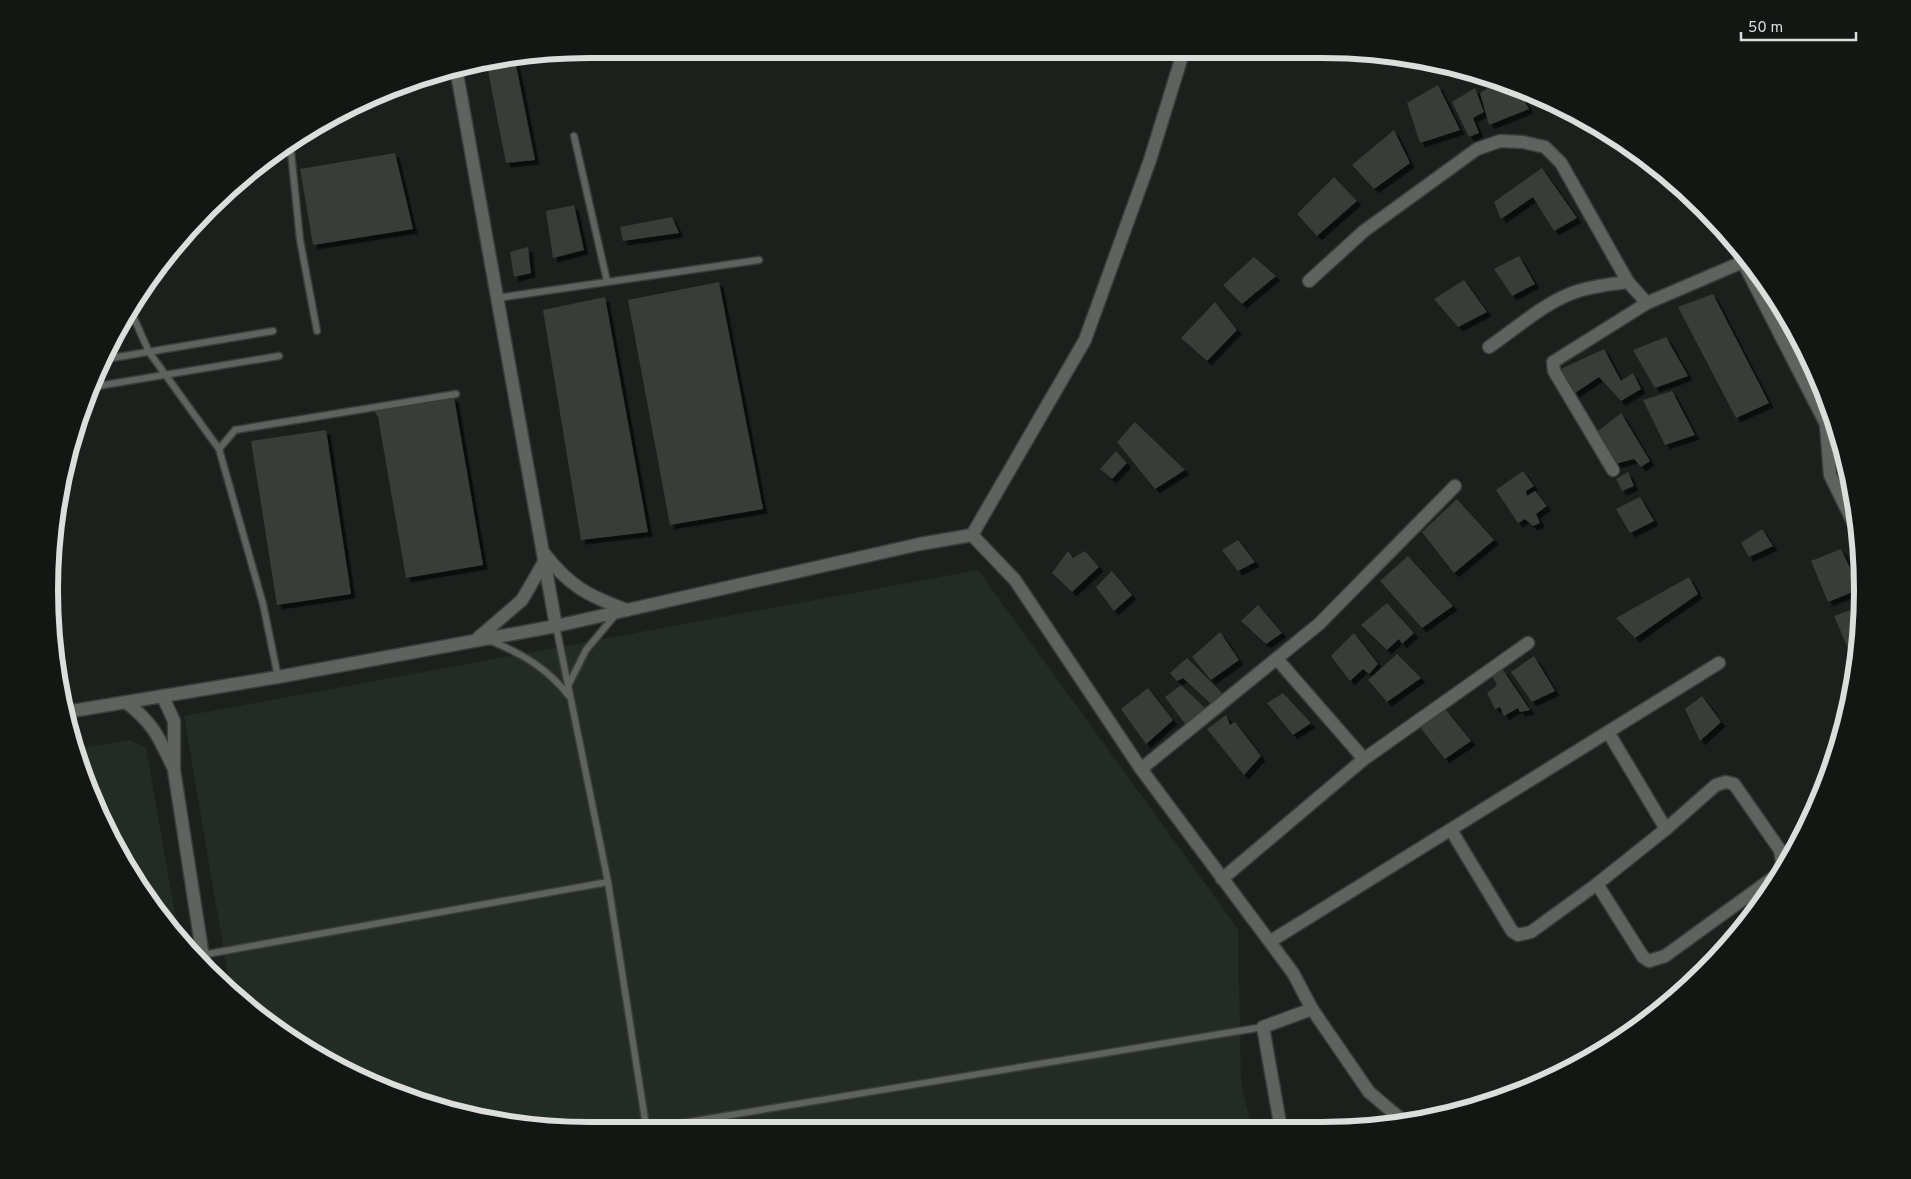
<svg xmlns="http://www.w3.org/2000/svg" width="1911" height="1179" viewBox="0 0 1911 1179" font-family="Overpass,sans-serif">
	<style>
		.built { fill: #222b24 }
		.building { fill: #383c38; filter: url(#shadow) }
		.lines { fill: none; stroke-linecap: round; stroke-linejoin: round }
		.service-casing { stroke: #3a3d3a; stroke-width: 9 }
		.minor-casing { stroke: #3a3d3a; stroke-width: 15 }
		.service { stroke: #5f635f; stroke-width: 6 }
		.minor { stroke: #5f635f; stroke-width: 12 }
		.rim { fill: none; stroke: #dbdedb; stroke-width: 6 }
	</style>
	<defs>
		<filter id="shadow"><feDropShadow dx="4.5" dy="4.5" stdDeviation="0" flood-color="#0009"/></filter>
	</defs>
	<rect width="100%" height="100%" fill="#1c201d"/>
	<g class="built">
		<polygon points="978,570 1238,929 1241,1083 1252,1129 519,1126 383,1089 261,1019 231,993 184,716"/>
		<polygon points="130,740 146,748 179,937 140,890 77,763 74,749"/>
	</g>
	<g class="building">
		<polygon points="514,55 535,160 506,163 486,61"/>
		<polygon points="1498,82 1517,87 1529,109 1489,125 1480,93"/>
		<polygon points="1438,85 1460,130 1420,143 1407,103"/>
		<polygon points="1475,88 1484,112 1473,118 1479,133 1469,137 1452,102"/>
		<polygon points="1394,130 1410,163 1374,189 1352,165"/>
		<polygon points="395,153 413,229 313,245 300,169"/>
		<polygon points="1542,168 1577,218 1554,231 1533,197 1501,219 1494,202"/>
		<polygon points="1334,177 1357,201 1317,236 1297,214"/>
		<polygon points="574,205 584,250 553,258 546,211"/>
		<polygon points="672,217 679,233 623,241 620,227"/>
		<polygon points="528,247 531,273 514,277 510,252"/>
		<polygon points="1519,256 1535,284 1512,296 1494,269"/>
		<polygon points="1254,257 1276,276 1242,304 1223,285"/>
		<polygon points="1464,280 1487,312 1458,327 1434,299"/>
		<polygon points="719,282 763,509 670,525 628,300"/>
		<polygon points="1713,294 1769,403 1736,418 1678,307"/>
		<polygon points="605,297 648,532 581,540 543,310"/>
		<polygon points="1215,302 1237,330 1207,361 1181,338"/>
		<polygon points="1666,337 1688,376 1655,388 1633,350"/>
		<polygon points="1604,349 1621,381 1633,373 1641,389 1621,401 1599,377 1575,393 1561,369"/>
		<polygon points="1672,391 1695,435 1665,445 1643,400"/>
		<polygon points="454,397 483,565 406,578 378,417 374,411"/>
		<polygon points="1621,413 1650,461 1641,467 1634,459 1615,464 1597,432"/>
		<polygon points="1135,422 1185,470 1155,489 1117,442"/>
		<polygon points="326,430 351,594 277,605 251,441"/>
		<polygon points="1116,451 1127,463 1112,479 1100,469"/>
		<polygon points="1845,463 1850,486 1838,467"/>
		<polygon points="1523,471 1534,486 1526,491 1527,496 1535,491 1547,506 1536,514 1540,523 1533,526 1525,519 1518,523 1496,490"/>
		<polygon points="1628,472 1634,486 1622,491 1616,479"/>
		<polygon points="1640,497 1654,521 1630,533 1616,509"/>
		<polygon points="1457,499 1494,540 1454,573 1422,532"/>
		<polygon points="1762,529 1773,546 1749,557 1741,543"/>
		<polygon points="1238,540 1255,562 1238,571 1222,550"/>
		<polygon points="1841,549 1860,589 1828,602 1811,561"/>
		<polygon points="1068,551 1073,558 1085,551 1099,567 1072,592 1052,573"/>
		<polygon points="1408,556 1453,606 1422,628 1380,581"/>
		<polygon points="1112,571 1132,595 1114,611 1096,587"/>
		<polygon points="1689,577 1698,594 1635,638 1616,618"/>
		<polygon points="1387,603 1414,633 1402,644 1399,639 1387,650 1361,625"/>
		<polygon points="1258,605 1282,633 1266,644 1241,621"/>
		<polygon points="1861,606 1861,625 1857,651 1850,653 1834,616"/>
		<polygon points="1220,632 1239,660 1211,680 1192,657"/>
		<polygon points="1354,633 1378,664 1369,674 1363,669 1350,681 1331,656"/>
		<polygon points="1397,654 1421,678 1387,702 1368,680"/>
		<polygon points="1534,656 1555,691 1532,702 1511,672"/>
		<polygon points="1187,658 1223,694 1211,704 1183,678 1177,681 1170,673"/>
		<polygon points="1503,670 1530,710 1520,712 1518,708 1504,716 1500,707 1495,709 1487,693 1497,685 1492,675"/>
		<polygon points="1181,685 1205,708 1186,725 1165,697"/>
		<polygon points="1148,688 1173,720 1146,744 1121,709"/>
		<polygon points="1283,693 1311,723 1293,735 1267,703"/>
		<polygon points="1702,696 1721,722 1700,741 1685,709"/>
		<polygon points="1446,710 1471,741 1445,759 1419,726"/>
		<polygon points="1226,715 1230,725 1235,722 1261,756 1244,775 1207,729"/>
	</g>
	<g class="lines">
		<g class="service-casing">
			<g id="service">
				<polyline points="574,136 607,281"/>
				<polyline points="290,142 300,240 317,331"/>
				<polyline points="497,298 759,260"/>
				<polyline points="130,309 149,352 219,449"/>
				<polyline points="106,359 273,331"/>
				<polyline points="92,387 279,356"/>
				<polyline points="556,626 608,882 646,1126"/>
				<path d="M491,641C523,654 548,669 569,696"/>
				<polyline points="278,677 263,604 219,449 235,430 456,394"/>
				<polyline points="568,686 586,650 616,614"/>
				<polyline points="202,955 608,882"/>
				<polyline points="664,1126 1263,1027"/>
			</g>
		</g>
		<g class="minor-casing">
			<g id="minor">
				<polyline points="456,68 556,626"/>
				<polyline points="1743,262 1826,424 1830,475 1858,532"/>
				<polyline points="1309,281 1364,231 1477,149 1500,141 1523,142 1545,147 1561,163 1628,282 1647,303"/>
				<path d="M1489,347C1517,328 1546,301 1578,291C1594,286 1611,284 1628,282"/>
				<polyline points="1613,470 1554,371 1553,362 1647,303 1747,260"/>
				<polyline points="972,535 1015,580 1141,769 1293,973 1312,1009 1263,1027 1281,1129"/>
				<polyline points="972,535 1085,340 1150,160 1183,53"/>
				<path d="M543,552C569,586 588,596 627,610"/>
				<polyline points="478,638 522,600 544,562"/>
				<polyline points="1277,659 1364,759"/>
				<polyline points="163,697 174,721 174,770 205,970"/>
				<path d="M127,703C154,724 159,738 173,767"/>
				<polyline points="66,712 278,677 556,626 920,544 972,535"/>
				<polyline points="1608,732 1666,829 1597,884 1643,957 1649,961 1665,956 1778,874"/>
				<polyline points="1141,769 1319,624 1455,486"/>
				<polyline points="1666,829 1716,785 1726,782 1734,784 1780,850 1782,862 1780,871"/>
				<polyline points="1451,830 1512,931 1518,935 1531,932 1597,884"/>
				<polyline points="1222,879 1364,759 1528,643"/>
				<polyline points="1271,941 1719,663"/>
				<polyline points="1312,1009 1369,1092 1402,1120"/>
			</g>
		</g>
		<use href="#service" class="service"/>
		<use href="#minor" class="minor"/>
	</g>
	<path d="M0 0H1911V1179H0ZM590 58H1322A532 532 0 0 1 1854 590V590A532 532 0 0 1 1322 1122H590A532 532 0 0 1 58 590V590A532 532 0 0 1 590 58Z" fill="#131714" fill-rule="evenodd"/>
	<path class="rim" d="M590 58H1322A532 532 0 0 1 1854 590V590A532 532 0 0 1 1322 1122H590A532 532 0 0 1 58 590V590A532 532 0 0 1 590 58Z"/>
	<path d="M1741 32v8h115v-8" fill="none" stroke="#dbdedb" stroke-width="2.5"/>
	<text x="1748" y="32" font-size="15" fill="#dbdedb" stroke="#131714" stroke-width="4" paint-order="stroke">50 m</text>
</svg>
